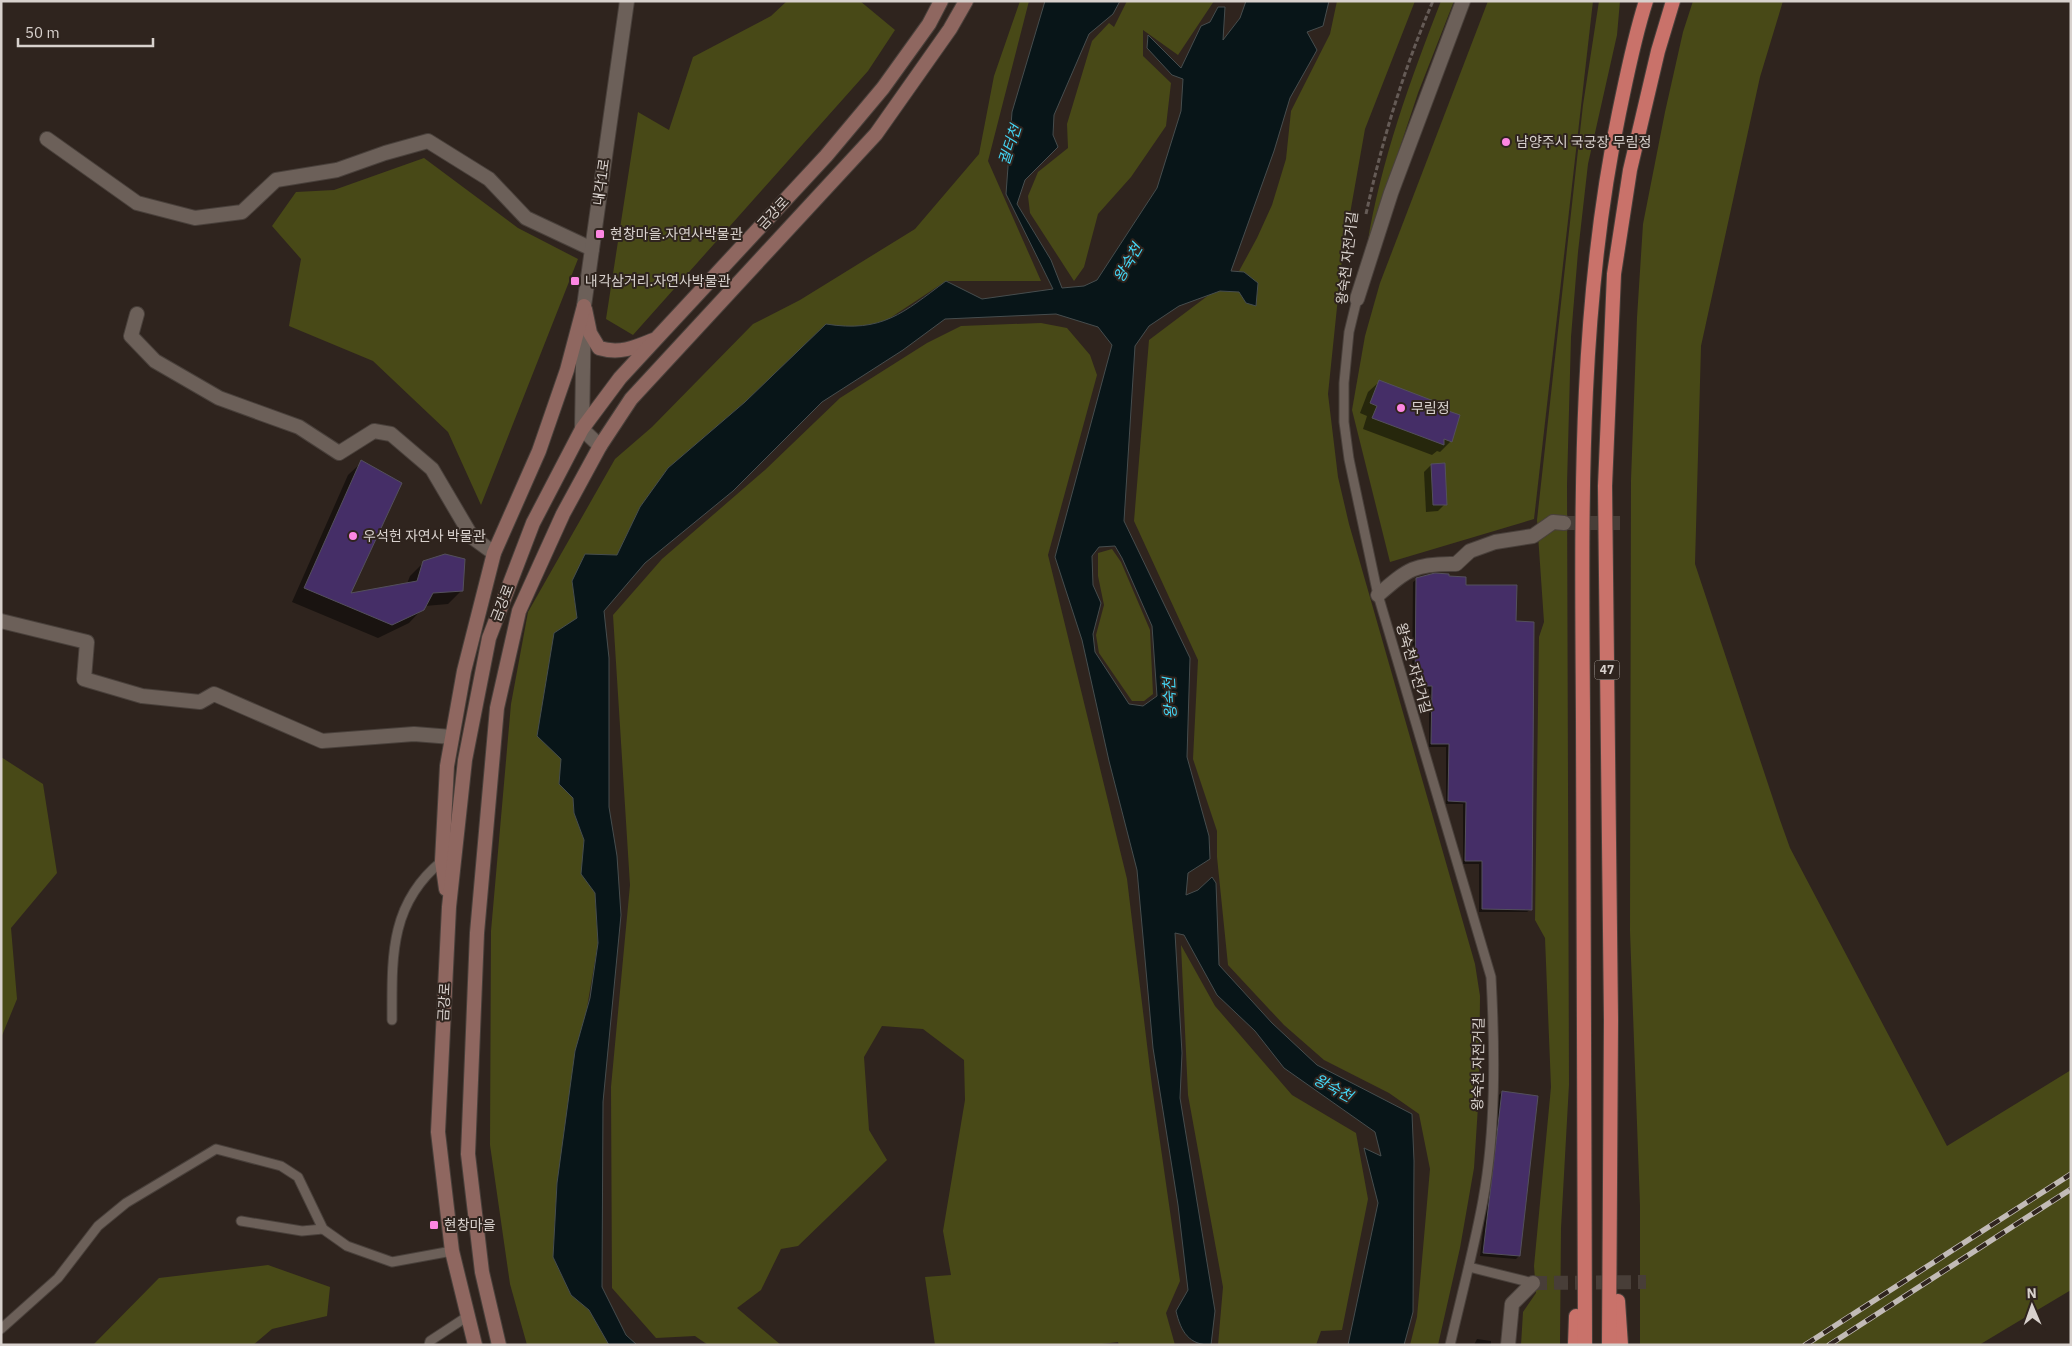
<svg xmlns="http://www.w3.org/2000/svg" width="2072" height="1346" viewBox="0 0 2072 1346" font-family="'IBM Plex Sans','Noto Sans KR',sans-serif">
	<style>
		.green { fill: #484917 }
		.water { fill: #081518; stroke: #464d4e; fill-rule: evenodd }
		.shadow { fill: #0007 }
		.building { fill: #452e67; stroke: #54505c }
		.lines { fill: none; stroke-linecap: round; stroke-linejoin: round }
		.minor-tunnel { stroke: #483e38; stroke-width: 14; stroke-dasharray: 14 7; stroke-linecap: butt }
		.service-casing { stroke: #49403b; stroke-width: 11 }
		.minor-casing { stroke: #49403b; stroke-width: 16 }
		.secondary-casing { stroke: #49403b; stroke-width: 16 }
		.trunk-casing { stroke: #49403b; stroke-width: 16 }
		.path { stroke: #655b56; stroke-width: 3; stroke-dasharray: 5 2.5; stroke-linecap: butt }
		.service { stroke: #6c6059; stroke-width: 9 }
		.minor { stroke: #6c6059; stroke-width: 14 }
		.secondary { stroke: #8f6760; stroke-width: 14 }
		.trunk { stroke: #c9726a; stroke-width: 14 }
		.rail-casing { stroke: #c2bbb7; stroke-width: 5.5 }
		.rail { stroke: #2f241e; stroke-width: 4; stroke-dasharray: 11; stroke-linecap: butt }
		.poi-dot { fill: #fd86e2; stroke: #2f241e; stroke-width: 2 }
		.labels { text-anchor: middle; stroke-width: 4; stroke-linejoin: round; paint-order: stroke }
		.shield { fill: #2f241e; stroke: #a59d98; stroke-width: 1 }
		.shield-label { font-size: 12px; font-weight: bold; fill: #d8d1cd }
		.poi-label { font-size: 14px; fill: #d8d1cd; stroke: #2f241e; text-anchor: start }
		.street-label { font-size: 14px; fill: #d8d1cd; stroke: #2f241e }
		.water-label { font-size: 15px; font-style: italic; fill: #44d7f7; stroke: #2f241e }
	</style>
	<rect width="100%" height="100%" fill="#2f241e"/>
	<g class="green">
		<polygon points="787,1 860,1 895,30 868,71 633,335 606,319 638,112 669,130 693,57 771,16"/>
		<polygon points="1020,1 1029,1 988,161 1041,281 946,281 884,322 851,328 826,324 745,402 668,468 640,507 617,555 572,581 577,618 559,784 573,798 574,813 584,840 582,874 595,893 598,943 557,1183 553,1257 571,1295 589,1310 609,1345 527,1345 510,1284 490,1145 491,931 511,704 528,612 615,459 652,427 753,324 800,300 915,229 979,154 994,76"/>
		<polygon points="1127,1 1214,1 1178,55 1143,30 1143,56 1171,83 1166,126 1131,177 1098,214 1084,267 1074,281 1030,213 1028,196 1038,172 1068,148 1067,124 1092,41 1109,23 1114,27"/>
		<polygon points="1337,1 1415,1 1365,129 1342,259 1328,394 1338,477 1349,524 1475,964 1480,996 1479,1091 1474,1168 1460,1248 1438,1345 1410,1345 1417,1317 1430,1169 1419,1114 1389,1093 1324,1060 1284,1025 1228,965 1217,857 1217,831 1193,759 1198,660 1134,521 1149,340 1238,273 1257,238 1272,205 1286,159 1291,111 1330,34"/>
		<path d="M1441,1H1454L1418,93L1367,246C1381,160 1410,81 1441,1Z"/>
		<polygon points="1488,1 1593,1 1534,519 1390,562 1352,410 1365,336 1380,283"/>
		<polygon points="1599,1 1620,1 1617,35 1588,164 1578,252 1571,337 1567,484 1569,1084 1561,1228 1560,1345 1521,1345 1523,1312 1536,1293 1534,1266 1551,1087 1545,938 1535,920 1539,637 1544,622 1537,520 1583,105"/>
		<polygon points="1693,1 1783,1 1760,77 1701,346 1695,564 1780,820 1790,848 1947,1146 2071,1070 2071,1290 1979,1345 1640,1345 1640,1206 1630,931 1631,480 1637,318 1643,224 1665,112 1683,32"/>
		<polygon points="424,158 518,228 578,259 481,505 448,432 373,361 289,326 301,259 272,226 296,192 334,190"/>
		<polygon points="1041,323 1067,328 1090,355 1097,375 1048,555 1127,879 1152,1086 1180,1281 1166,1313 1175,1345 1119,1345 1118,1342 1094,1345 935,1345 925,1277 951,1275 943,1231 965,1100 964,1060 923,1029 882,1026 864,1057 869,1130 887,1160 798,1246 781,1249 761,1290 737,1308 781,1345 708,1345 695,1336 656,1338 612,1288 611,1087 630,885 613,615 662,559 765,470 840,398 927,343 961,326"/>
		<polygon points="1112,549 1121,562 1150,630 1153,694 1144,701 1132,701 1099,653 1096,635 1104,605 1098,576 1098,553"/>
		<polygon points="1,757 43,784 57,873 11,928 17,999 1,1038"/>
		<polygon points="1181,945 1215,1006 1292,1095 1356,1133 1368,1199 1342,1330 1321,1331 1316,1345 1218,1345 1223,1287 1188,1095"/>
		<polygon points="268,1265 330,1287 327,1316 272,1329 253,1345 93,1345 159,1278"/>
	</g>
	<path class="water" d="M1045,1H1120L1113,14L1089,34L1054,115L1053,135L1058,147L1025,180L1017,204L1051,260L1062,288L1084,286L1097,280L1157,188L1181,111L1183,79L1172,75L1147,48L1148,35L1181,68L1201,26L1210,22L1218,7H1225L1223,40L1240,18L1246,1H1329L1323,26L1307,32L1317,50L1290,98L1274,151L1231,271L1244,272L1258,283L1256,306L1246,303L1239,292L1220,291L1179,306L1149,326L1135,346L1124,521L1190,658L1187,757L1209,836L1210,859L1188,873L1186,895L1198,890L1212,877L1216,883L1219,965L1272,1023L1317,1065L1412,1114L1414,1161L1413,1312L1404,1345H1348L1378,1203L1364,1148L1381,1156L1375,1132L1284,1068L1255,1031L1217,995L1184,935L1175,933L1182,1053L1180,1098L1215,1311L1211,1345C1189,1345 1181,1332 1176,1311L1188,1290L1178,1205L1153,1048L1137,870L1109,761L1082,640L1055,557L1112,345L1098,327L1056,314L945,319L903,350L822,402L733,491L645,563L604,611L609,658V807L617,856L621,915L603,1102L602,1287L626,1335L637,1345H609L589,1310L571,1295L553,1257L557,1183L575,1051L590,998L598,943L595,893L581,874L584,840L574,813L573,798L559,784L561,759L537,736L554,633L577,618L572,581L585,554L617,555L640,507L668,468L745,402L826,324C882,333 903,313 946,281L982,299L1053,289L1006,194L1012,112ZM1115,546L1122,558L1152,626L1157,696L1143,706L1129,704L1095,652L1093,634L1101,603L1093,585L1092,556L1099,547Z"/>
	<g class="shadow">
		<polygon points="1379,382 1451,441 1440,452 1437,451 1432,455 1363,429 1367,416 1360,413 1368,392"/>
		<polygon points="362,462 349,594 407,584 410,576 424,562 462,590 448,604 425,606 409,623 378,638 292,602 348,475"/>
		<polygon points="1431,465 1445,504 1438,511 1426,512 1424,472"/>
		<polygon points="1448,578 1464,586 1515,622 1531,909 1527,912 1479,912 1479,864 1463,864 1463,804 1446,804 1446,747 1429,747 1429,689 1412,688 1413,582 1417,579"/>
		<polygon points="1502,1092 1519,1256 1516,1259 1480,1256 1499,1095"/>
		<polygon points="1477,1339 1491,1341 1491,1345 1474,1345"/>
	</g>
	<g class="building">
		<polygon points="1379,380 1439,403 1437,407 1460,415 1452,442 1444,439 1444,445 1372,418 1377,406 1370,403"/>
		<polygon points="361,460 402,483 351,593 417,581 423,561 445,554 465,559 463,591 433,593 424,610 392,625 304,588"/>
		<polygon points="1445,463 1447,505 1433,505 1431,464"/>
		<polygon points="1435,573 1449,574 1449,576 1466,577 1466,585 1517,585 1516,621 1534,622 1532,910 1482,909 1482,861 1465,861 1466,802 1448,801 1449,744 1431,744 1432,686 1415,686 1416,578"/>
		<polygon points="1502,1091 1538,1096 1520,1256 1483,1253"/>
	</g>
	<g class="lines">
		<g class="minor-tunnel">
			<polyline points="1564,523 1624,523"/>
			<polyline points="1533,1283 1646,1282"/>
		</g>
		<g class="service-casing">
			<g id="service">
				<path d="M1357,299L1349,332L1344,383V422L1349,459L1378,595L1491,977C1495,1050 1496,1128 1483,1200C1474,1249 1461,1297 1450,1345"/>
				<path d="M392,1020C392,958 389,904 442,861"/>
				<polyline points="241,1221 302,1231 323,1229"/>
				<polyline points="1469,1267 1533,1283"/>
				<polyline points="1,1329 58,1278 98,1226 126,1203 216,1149 281,1166 298,1177 323,1229 347,1246 392,1262 452,1251"/>
				<polyline points="429,1345 430,1341 468,1316"/>
			</g>
		</g>
		<g class="minor-casing">
			<g id="minor">
				<polyline points="47,139 137,203 195,218 242,212 276,180 337,170 385,153 428,141 489,179 526,218 592,249"/>
				<polyline points="1357,299 1391,193 1463,1"/>
				<polyline points="137,314 131,336 155,361 219,398 299,427 339,453 374,431 391,434 432,469 472,537 494,553"/>
				<polyline points="600,446 582,429 584,306 627,1"/>
				<path d="M1378,595C1408,569 1415,563 1456,564L1470,551L1495,542L1533,536L1553,522L1564,523"/>
				<polyline points="1,621 87,642 84,679 142,696 200,702 214,694 322,741 414,734 452,737"/>
				<polyline points="1508,1345 1512,1304 1533,1283"/>
			</g>
		</g>
		<g class="secondary-casing">
			<g id="secondary">
				<path d="M585,309L590,333L599,348C619,354 634,348 653,340"/>
				<polyline points="446,889 442,861 447,766 464,671 494,553 539,451 567,370 584,306"/>
				<polyline points="475,1345 452,1251 438,1132 449,907 465,760 489,638 533,523 582,429 620,378 656,339 826,156 883,88 929,24 941,1"/>
				<polyline points="499,1345 482,1272 468,1154 477,933 497,708 519,611 563,514 600,446 631,399 876,134 950,29 966,1"/>
			</g>
		</g>
		<g class="trunk-casing">
			<g id="trunk">
				<polyline points="1618,1301 1621,1345"/>
				<polyline points="1575,1345 1576,1316"/>
				<path d="M1585,1345C1585,1137 1585,929 1583,721C1582,518 1577,313 1619,113C1627,75 1634,38 1646,1"/>
				<polyline points="1609,1345 1611,1020 1605,486 1614,274 1630,170 1658,51 1673,1"/>
			</g>
		</g>
		<path class="path" d="M1366,214C1382,141 1403,71 1433,1"/>
		<use href="#service" class="service"/>
		<use href="#minor" class="minor"/>
		<use href="#secondary" class="secondary"/>
		<use href="#trunk" class="trunk"/>
		<g class="rail-casing">
			<g id="rail">
				<polyline points="1805,1345 2071,1174"/>
				<polyline points="1829,1345 2071,1189"/>
			</g>
		</g>
		<use href="#rail" class="rail"/>
	</g>
	<g class="poi-dot">
		<circle cx="1506" cy="142" r="5"/>
		<rect x="595" y="229" width="10" height="10" rx="2.5"/>
		<rect x="570" y="276" width="10" height="10" rx="2.5"/>
		<circle cx="1401" cy="408" r="5"/>
		<circle cx="353" cy="536" r="5"/>
		<rect x="429" y="1220" width="10" height="10" rx="2.5"/>
	</g>
	<g class="labels">
		<rect class="shield" x="1594.5" y="660.5" width="25" height="19" rx="4"/>
		<g class="shield-label">
			<text x="1607" y="674">47</text>
		</g>
		<g class="poi-label">
			<text x="1516" y="147">남양주시 국궁장 무림정</text>
			<text x="610" y="239">현창마을.자연사박물관</text>
			<text x="585" y="286">내각삼거리.자연사박물관</text>
			<text x="1411" y="413">무림정</text>
			<text x="363" y="541">우석헌 자연사 박물관</text>
			<text x="444" y="1230">현창마을</text>
		</g>
		<g class="street-label">
			<text transform="translate(601 182) rotate(-82)" y="5">내각1로</text>
			<text transform="translate(773 213) rotate(-47)" y="5">금강로</text>
			<text transform="translate(1347 258) rotate(-83)" y="5">왕숙천 자전거길</text>
			<text transform="translate(502 603) rotate(-69)" y="5">금강로</text>
			<text transform="translate(1414 668) rotate(74)" y="5">왕숙천 자전거길</text>
			<text transform="translate(444 1002) rotate(-87)" y="5">금강로</text>
			<text transform="translate(1478 1064) rotate(-89)" y="5">왕숙천 자전거길</text>
		</g>
		<g class="water-label">
			<text transform="translate(1010 145) rotate(-72)" y="5">궐터천</text>
			<text transform="translate(1128 263) rotate(-60)" y="5">왕숙천</text>
			<text transform="translate(1170 698) rotate(-93)" y="5">왕숙천</text>
			<text transform="translate(1333 1088) rotate(28)" y="5">왕숙천</text>
		</g>
	</g>
	<rect width="2072" height="1346" fill="none" stroke="#d8d1cd" stroke-width="5"/>
	<g transform="translate(2032 1306) rotate(358)" stroke="#2f241e" stroke-width="4" paint-order="stroke">
	<path d="M0-4L9 19L0 12L-9 19Z" fill="#d8d1cd"/>
	<text y="-8" font-size="14" font-weight="bold" text-anchor="middle" fill="#d8d1cd">N</text>
	</g>
	<path d="M18 38v8h135v-8" fill="none" stroke="#d8d1cd" stroke-width="2.5"/>
	<text x="25" y="38" font-size="15" fill="#d8d1cd" stroke="#2f241e" stroke-width="4" paint-order="stroke">50 m</text>
</svg>
